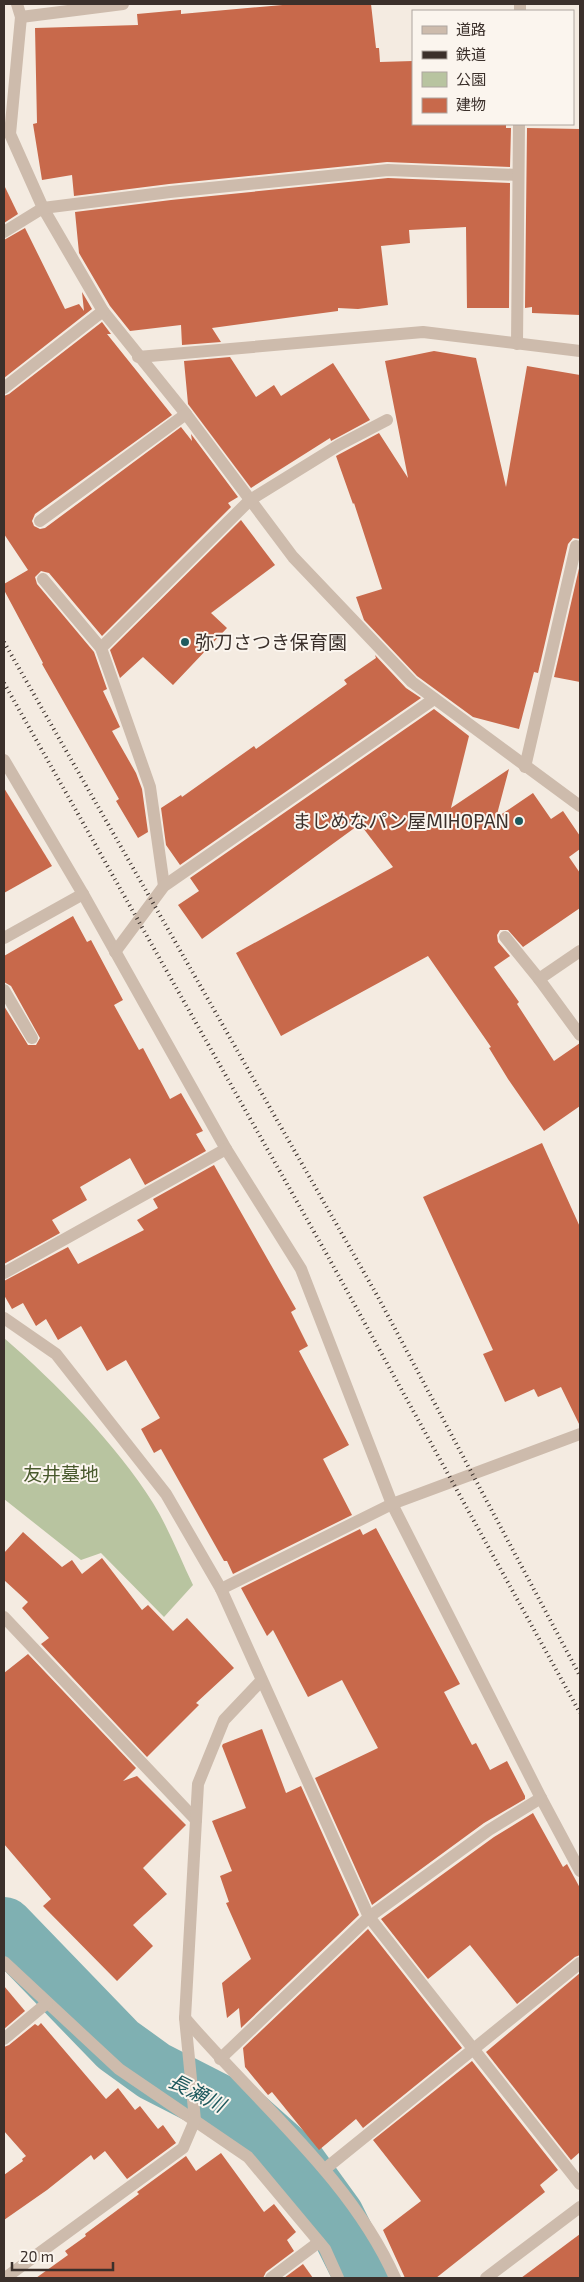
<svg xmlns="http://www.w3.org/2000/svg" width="584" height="2282" viewBox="0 0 584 2282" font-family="'Exo 2','Noto Sans JP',sans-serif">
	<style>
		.green { fill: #b8c4a0 }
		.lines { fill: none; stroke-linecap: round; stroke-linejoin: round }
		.river { stroke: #7fb0b2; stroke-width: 60 }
		.building { fill: #c8694b }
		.minor { stroke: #cdbbac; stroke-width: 12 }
		.rail { stroke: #3b302b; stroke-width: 4; stroke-dasharray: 1 4; stroke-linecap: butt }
		.poi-dot { fill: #1f5a5e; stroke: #fbf5ee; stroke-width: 2 }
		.labels { text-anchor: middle; stroke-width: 4; stroke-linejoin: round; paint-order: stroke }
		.poi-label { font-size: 19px; fill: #3b302b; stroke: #fbf5ee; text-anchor: start }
		.park-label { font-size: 19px; fill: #4a5a2e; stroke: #fbf5ee }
		.water-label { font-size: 20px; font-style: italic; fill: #1f5a5e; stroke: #fbf5ee }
	</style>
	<rect width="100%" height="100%" fill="#f4ebe1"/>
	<path class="green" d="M4,1338C55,1382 117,1445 153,1503C169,1529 180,1558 193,1585L164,1617L101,1553L81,1560L4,1499Z"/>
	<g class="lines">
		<polyline class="river" points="4,1927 118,2045 154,2071 242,2116 297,2165 334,2216 365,2278"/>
	</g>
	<g class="building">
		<polygon points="294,4 371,4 376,48 379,48 380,62 413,61 413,124 506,124 506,128 511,128 510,167 387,162 169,184 74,196 72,175 42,180 33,124 37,123 35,28 138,25 137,14 181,10 181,14"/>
		<polygon points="527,128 580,129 580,315 532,313 532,307 525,308"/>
		<polygon points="388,178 510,183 509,308 467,308 466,227 409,230 410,243 381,246 388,305 358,309 338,308 338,311 212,328 221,342 182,345 181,325 130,331 110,306 79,253 75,212 171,200"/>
		<polygon points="4,185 18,214 4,223"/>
		<polygon points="25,228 65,309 79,304 84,311 82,292 92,309 4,378 4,240"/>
		<polygon points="102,322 111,334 107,334 172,415 35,514 32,521 34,526 40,529 45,528 181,427 192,441 191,434 238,497 228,503 231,507 102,636 49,573 41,571 35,577 37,584 94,652 107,689 103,691 120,727 112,731 136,773 142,789 148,832 138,838 116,801 119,799 103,771 42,664 43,663 4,590 4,584 28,570 4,534 4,396 9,394"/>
		<polygon points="434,351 476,358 506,487 527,366 580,375 580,539 573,538 568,544 538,673 534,672 519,729 473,717 417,676 364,620 356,597 382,589 354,503 353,504 336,456 379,433 408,478 385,361"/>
		<polygon points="230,357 256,397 274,385 281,396 333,363 370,420 331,441 330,438 251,488 188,404 184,361"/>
		<polygon points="241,520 275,565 211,613 227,628 173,685 143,657 120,678 110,650"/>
		<polygon points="580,564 580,682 554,677"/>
		<polygon points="375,655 406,688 421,698 180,865 166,845 161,808 181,795 182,797 254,746 256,749 347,684 344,680 376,658"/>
		<polygon points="434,709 469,736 451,808 509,769 496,818 533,793 551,819 563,811 580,836 580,849 569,857 580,873 580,908 523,947 508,930 500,930 497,935 498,942 510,956 494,967 519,1002 517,1004 554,1061 580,1043 580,1106 544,1131 508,1079 489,1048 491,1047 428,956 281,1036 236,953 393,867 360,824 202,939 178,905 199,891 190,878"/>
		<polygon points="4,788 52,866 4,893"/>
		<polygon points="73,916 87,942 91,940 123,1000 114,1005 139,1050 143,1048 170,1099 181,1093 203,1131 196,1134 206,1151 145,1185 130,1158 80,1187 87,1200 52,1220 60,1233 4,1264 4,1006 28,1045 36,1045 40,1038 11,986 4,982 4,956"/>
		<polygon points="542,1143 580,1227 580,1426 561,1387 538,1397 534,1389 505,1402 483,1354 493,1350 423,1197"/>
		<polygon points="214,1165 296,1309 291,1312 308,1346 299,1351 349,1445 323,1459 352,1515 233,1574 227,1561 224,1561 161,1449 154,1453 141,1429 160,1418 126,1360 107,1371 81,1326 58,1340 46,1319 36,1326 23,1303 12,1309 4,1295 4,1281 68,1247 78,1264 144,1230 137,1220 158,1208 153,1199"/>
		<polygon points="376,1528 460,1684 444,1692 472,1745 476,1743 490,1770 507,1761 525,1796 525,1799 484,1823 372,1905 315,1778 378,1748 342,1680 308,1697 273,1630 267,1636 241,1588 360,1529 363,1535"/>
		<polygon points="23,1532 62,1567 72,1560 82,1574 102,1558 142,1610 148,1605 173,1631 187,1618 234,1668 196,1703 199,1705 147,1757 41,1644 49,1638 22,1608 28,1602 4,1580 4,1553"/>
		<polygon points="28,1654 136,1768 123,1781 137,1776 186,1825 143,1868 167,1894 133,1925 153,1946 117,1981 43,1906 51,1899 4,1844 4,1673"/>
		<polygon points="262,1729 286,1793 301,1786 359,1915 241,2028 239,2008 227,2018 222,1983 251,1959 226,1903 229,1902 220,1876 232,1871 212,1821 246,1808 222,1746 223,1744"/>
		<polygon points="533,1813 563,1867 567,1864 580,1888 580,1955 575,1957 517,2004 470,1945 428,1979 381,1919 494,1837"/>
		<polygon points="368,1929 462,2048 363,2128 356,2119 319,2150 272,2092 268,2095 245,2067 243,2048"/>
		<polygon points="580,1973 580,2152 571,2160 486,2052"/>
		<polygon points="4,1986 25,2011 4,2029"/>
		<polygon points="41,2023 106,2099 118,2088 135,2110 140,2106 158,2129 163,2125 176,2143 127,2179 105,2151 94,2160 91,2155 47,2190 4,2220 4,2175 23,2161 22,2159 26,2156 4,2131 4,2047 9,2045 35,2024 38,2026"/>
		<polygon points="472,2061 558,2170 540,2185 545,2192 436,2278 405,2278 383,2230 421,2201 373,2140"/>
		<polygon points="221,2153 264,2212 274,2204 296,2232 287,2240 294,2251 266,2272 263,2278 36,2278 68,2255 65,2251 86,2236 85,2234 139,2194 137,2192 186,2156 196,2171"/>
		<polygon points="580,2234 580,2278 521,2278"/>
		<polygon points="303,2264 313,2278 284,2278"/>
	</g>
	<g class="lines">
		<g class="minor">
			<polyline points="17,4 21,17 10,134 43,208 103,311 186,414 293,557 412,682 580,806"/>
			<polyline points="520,11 520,4"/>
			<polyline points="21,17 123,4"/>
			<polyline points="4,232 43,208 170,192 388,170 518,175"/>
			<polyline points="517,344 519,124"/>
			<polyline points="138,357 423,332 580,351"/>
			<polyline points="4,388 103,311"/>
			<polyline points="40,521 186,414"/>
			<polyline points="43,579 101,648 150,787 164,886"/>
			<polyline points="101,648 250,500 339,445 387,420"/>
			<polyline points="4,760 83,894 226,1149 301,1269 392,1504 541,1798 580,1871"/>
			<polyline points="525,767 576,546 580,547"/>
			<polyline points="505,937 539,979 580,1035"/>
			<polyline points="4,938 83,894"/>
			<polyline points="115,952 164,886 434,699"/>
			<polyline points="539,979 580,951"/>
			<polyline points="4,990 32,1038"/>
			<polyline points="4,1273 226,1149"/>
			<polyline points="4,1318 56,1354 166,1494 221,1589 369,1917 580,2184"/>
			<polyline points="221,1589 392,1504 580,1434"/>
			<polyline points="4,1617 196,1820"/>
			<polyline points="4,1962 119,2069 248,2157 325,2249 338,2278"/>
			<path d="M185,2018C255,2101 351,2178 395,2278"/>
			<polyline points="4,2039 47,2003"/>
			<polyline points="220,2059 369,1917 489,1830 541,1798"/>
			<polyline points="325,2169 580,1963"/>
			<polyline points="5,2278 183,2148 195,2120 185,2018 198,1784 224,1720 261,1681"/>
			<polyline points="271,2278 319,2242"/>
			<polyline points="486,2278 580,2207"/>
		</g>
		<g class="rail">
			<polyline points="4,642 378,1297 580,1676"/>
			<polyline points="4,683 326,1253 580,1713"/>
		</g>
	</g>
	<g class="poi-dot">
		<circle cx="185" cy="642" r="5"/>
		<circle cx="519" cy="821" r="5"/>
	</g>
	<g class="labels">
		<g class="poi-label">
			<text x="195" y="649">弥刀さつき保育園</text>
			<text x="509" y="828" text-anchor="end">まじめなパン屋MIHOPAN</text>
		</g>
		<g class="park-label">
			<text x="61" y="1481">友井墓地</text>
		</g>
		<g class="water-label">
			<text transform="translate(197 2093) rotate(27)" y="7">長瀬川</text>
		</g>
	</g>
	<rect width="584" height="2282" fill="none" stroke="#3b302b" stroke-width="10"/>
	<rect x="412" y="10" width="162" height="115" fill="#fbf5ee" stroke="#aea6a0"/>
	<rect x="422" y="26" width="25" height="8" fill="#cdbbac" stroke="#aea6a0"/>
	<text x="456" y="35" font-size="15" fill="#3b302b">道路</text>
	<rect x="422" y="51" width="25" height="8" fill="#3b302b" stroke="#aea6a0"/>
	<text x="456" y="60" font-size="15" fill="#3b302b">鉄道</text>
	<rect x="422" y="72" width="25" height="15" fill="#b8c4a0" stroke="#aea6a0"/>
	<text x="456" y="85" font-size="15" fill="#3b302b">公園</text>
	<rect x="422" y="98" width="25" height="15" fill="#c8694b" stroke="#aea6a0"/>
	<text x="456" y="110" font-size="15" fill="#3b302b">建物</text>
	<path d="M12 2262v8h101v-8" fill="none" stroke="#3b302b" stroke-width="2.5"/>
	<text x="20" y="2262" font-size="15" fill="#3b302b" stroke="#fbf5ee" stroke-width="4" paint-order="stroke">20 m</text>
</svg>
